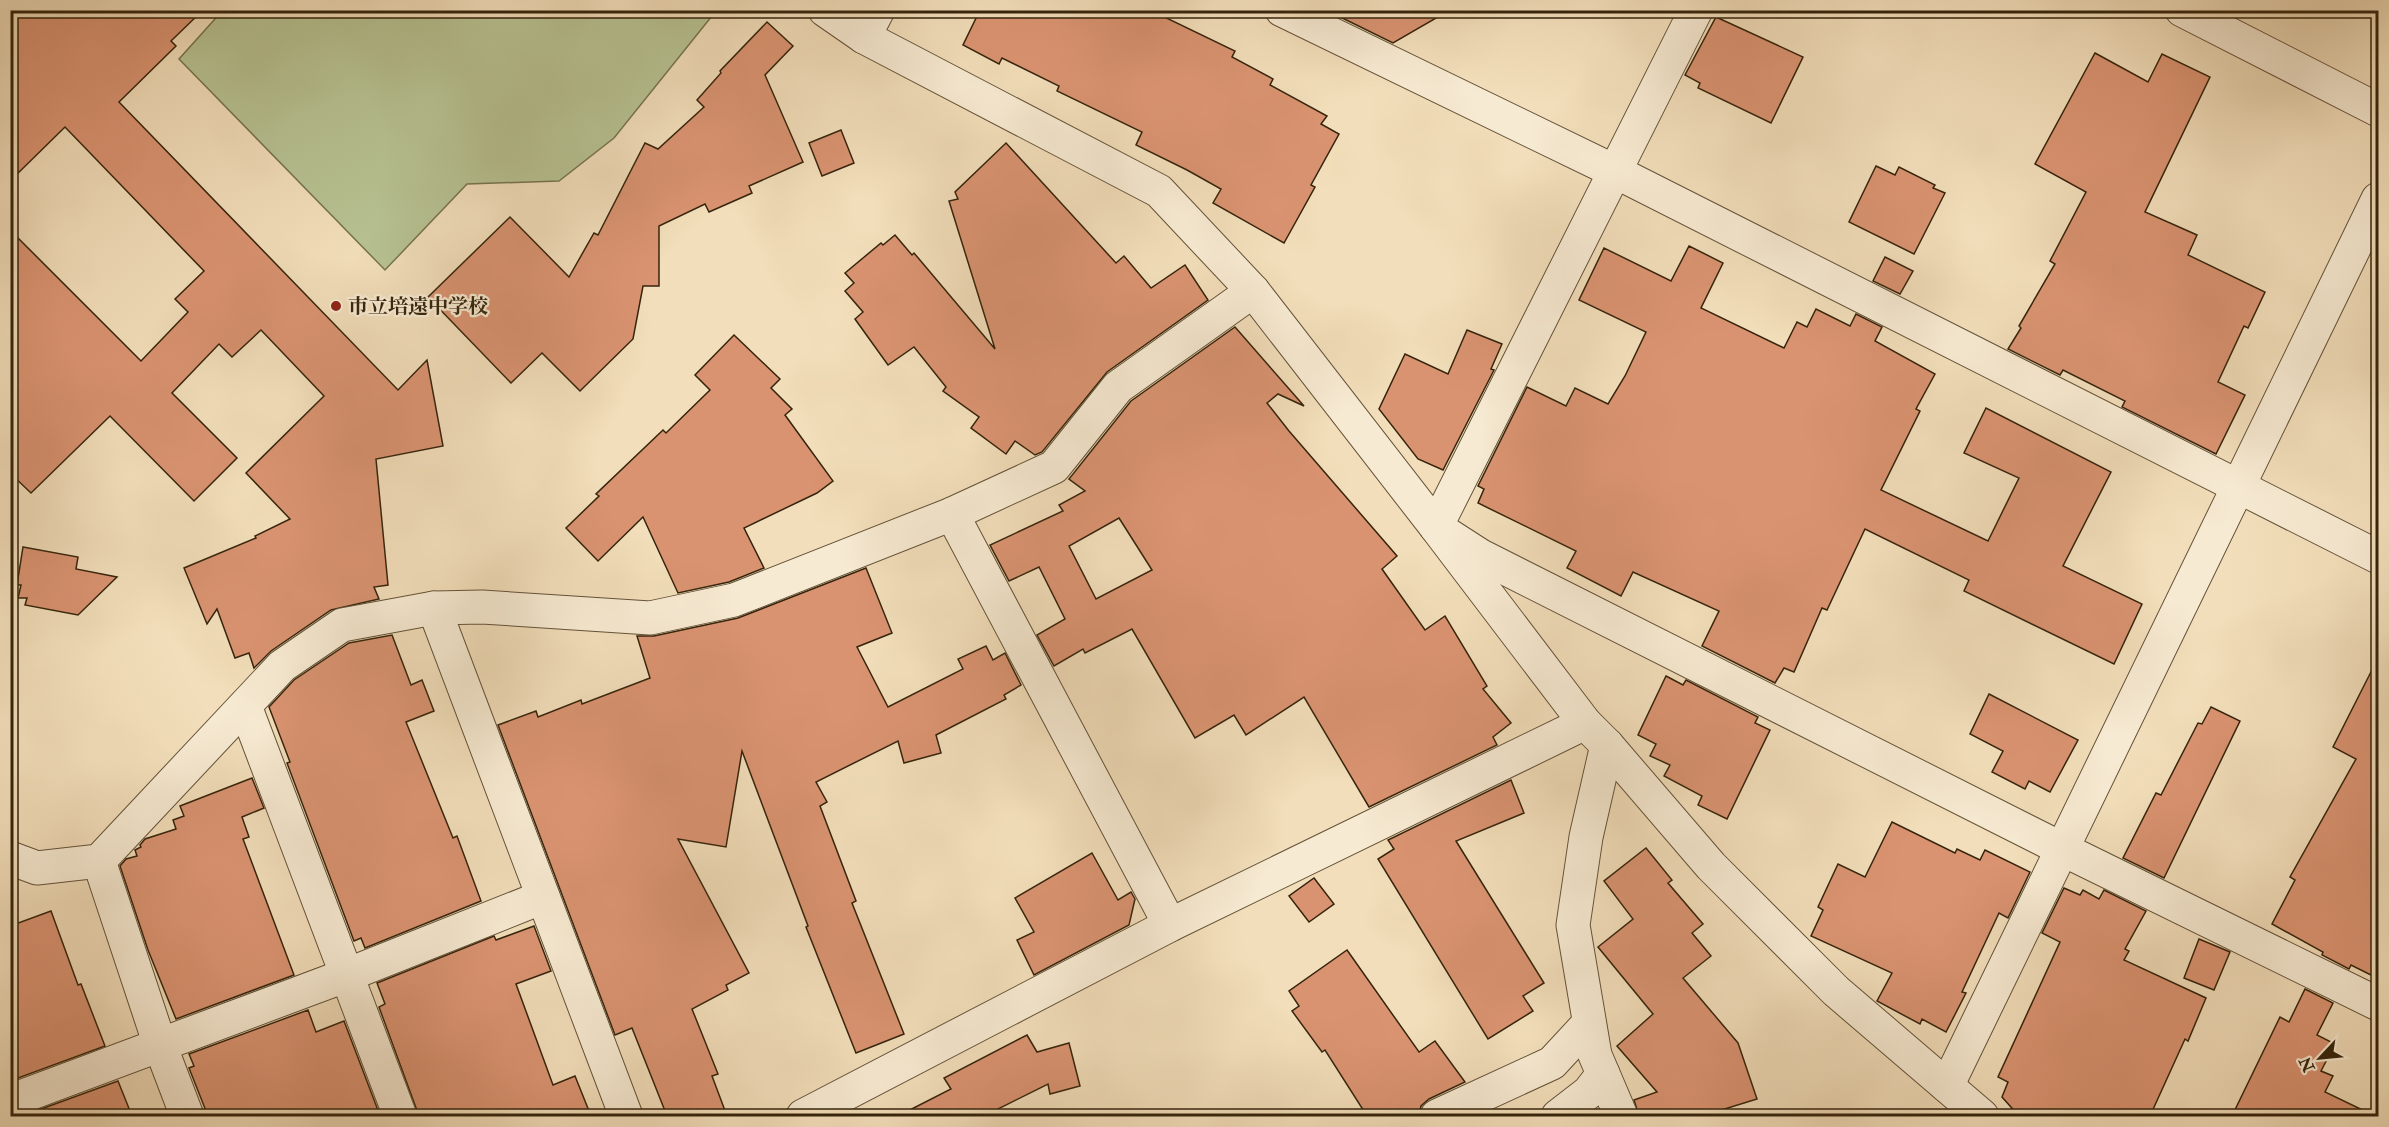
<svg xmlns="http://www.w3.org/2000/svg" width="2389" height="1127" viewBox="0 0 2389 1127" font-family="'IM FELL Double Pica','Noto Serif JP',serif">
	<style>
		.green { fill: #b7c292; stroke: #76734f; stroke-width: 1.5 }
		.building { fill: #da9371; stroke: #35240c; stroke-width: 1.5; fill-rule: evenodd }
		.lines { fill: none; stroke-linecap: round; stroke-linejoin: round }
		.minor-casing { stroke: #645238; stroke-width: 35 }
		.tertiary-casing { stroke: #645238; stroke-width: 35 }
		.minor { stroke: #f7ead2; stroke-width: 33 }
		.tertiary { stroke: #f7ead2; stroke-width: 33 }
		.poi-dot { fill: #8f2418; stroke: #f7ead2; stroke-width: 2 }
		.labels { text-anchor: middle; stroke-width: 4.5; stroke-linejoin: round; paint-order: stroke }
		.poi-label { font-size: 20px; font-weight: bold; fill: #35240c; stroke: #f7ead2; text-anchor: start }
	</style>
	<rect width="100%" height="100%" fill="#f2deba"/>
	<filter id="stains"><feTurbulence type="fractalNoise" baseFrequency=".00333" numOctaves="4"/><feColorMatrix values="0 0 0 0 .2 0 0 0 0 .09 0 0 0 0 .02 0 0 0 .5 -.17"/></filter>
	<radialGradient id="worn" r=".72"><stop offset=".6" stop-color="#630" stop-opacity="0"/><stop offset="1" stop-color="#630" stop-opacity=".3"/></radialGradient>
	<polygon class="green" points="223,10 716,10 716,11 614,138 559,181 467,184 385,270 179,59"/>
	<g class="building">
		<polygon points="10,10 203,10 171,41 176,46 119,102 398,390 427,360 443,446 376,459 388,585 374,587 379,599 331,610 271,651 254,668 249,653 235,658 217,609 207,624 184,568 256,538 255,536 290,519 246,473 324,396 261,330 232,357 219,344 172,393 237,458 194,501 110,416 31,493 10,473 10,230 141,361 188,312 175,299 204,271 65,127 10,181"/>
		<polygon points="980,10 1150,10 1235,51 1232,57 1273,79 1270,85 1327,116 1321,124 1339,134 1311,185 1315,187 1284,243 1213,203 1221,189 1187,170 1136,145 1142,132 1057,91 1059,86 1002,58 999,64 963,45"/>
		<polygon points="1326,10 1450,10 1393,43"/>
		<polygon points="1716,17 1803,57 1771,123 1698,88 1700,83 1685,75"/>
		<polygon points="767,22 793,46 765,75 803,162 749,186 752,193 709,212 705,204 659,226 659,286 643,286 633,339 580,391 542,353 511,383 428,297 510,217 569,277 594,233 598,235 645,143 658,149 704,107 697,100 721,73 720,71"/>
		<polygon points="2095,53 2148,82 2162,54 2210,77 2145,212 2197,235 2188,255 2265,292 2248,328 2244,326 2218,382 2245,395 2216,454 2122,407 2125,401 2063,370 2060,375 2008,349 2021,328 2019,326 2055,264 2050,261 2086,192 2035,164"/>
		<polygon points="841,130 854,163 822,176 809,143"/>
		<polygon points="1006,143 1116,263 1124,256 1151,288 1185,265 1208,300 1107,372 1042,452 1035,455 1015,441 1006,454 971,428 979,417 943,391 946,387 914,347 888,365 855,319 863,312 845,291 854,283 845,273 881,243 883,245 895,235 912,255 914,253 995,349 949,201 958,199 955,192"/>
		<polygon points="1876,166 1895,175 1899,167 1935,185 1933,188 1945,193 1914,254 1849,222"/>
		<polygon points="1689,246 1723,263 1701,308 1784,348 1797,322 1807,327 1816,309 1850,326 1856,314 1882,327 1875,341 1935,374 1916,409 1920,411 1881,490 1988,541 2019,478 1964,453 1986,408 2111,472 2063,566 2142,604 2114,664 1964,591 1969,580 1865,529 1827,610 1822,608 1794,672 1784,668 1775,683 1702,646 1719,611 1633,572 1621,596 1567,568 1576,551 1478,503 1484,489 1478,486 1527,387 1566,406 1575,388 1608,404 1625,376 1646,332 1579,300 1604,248 1671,281"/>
		<polygon points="1885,257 1913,271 1900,294 1873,281"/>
		<path d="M1235,327L1304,406L1278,394L1267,403L1289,431L1397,556L1382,569L1425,630L1445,616L1487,686L1483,689L1511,723L1493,737L1497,745L1369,807L1304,697L1246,735L1234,715L1195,738L1132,629L1085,653L1083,649L1054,666L1037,635L1065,619L1039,567L1009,581L990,545L1063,511L1059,505L1085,491L1069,479L1131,401ZM1119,518L1152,570L1096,599L1069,546Z"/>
		<polygon points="1467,330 1502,344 1491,369 1494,370 1443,470 1418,459 1379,409 1405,354 1448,374"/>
		<polygon points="734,335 780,379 771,388 792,409 785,415 833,481 817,493 744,528 764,568 729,582 678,593 643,517 598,561 566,528 599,496 596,494 663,430 666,433 710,390 695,375"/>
		<polygon points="23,547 78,557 76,569 117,577 78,615 25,605 27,598 18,598 21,585 17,585"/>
		<polygon points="866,568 892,633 857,647 888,707 963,669 958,659 986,646 993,660 1005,653 1021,685 1004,695 1006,699 936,735 941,753 904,763 898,741 816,782 827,802 820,806 856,901 852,903 904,1034 856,1053 806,927 808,926 742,751 726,847 678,839 749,973 726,985 728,990 692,1009 718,1074 712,1076 727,1116 667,1116 632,1028 615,1035 498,725 536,711 538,717 581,700 582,704 650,678 637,636 654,636 738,618"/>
		<polygon points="392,635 411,685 422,680 434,711 406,722 453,838 457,836 481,901 365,948 361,938 354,941 287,763 290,762 269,707 294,680 349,643"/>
		<polygon points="2379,656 2379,979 2351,965 2349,969 2322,955 2323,952 2272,924 2295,880 2290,877 2356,759 2333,747"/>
		<polygon points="1666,676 1683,685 1686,680 1758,717 1755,723 1770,730 1727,819 1698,805 1702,796 1664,776 1670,765 1650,756 1656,744 1638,735"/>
		<polygon points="1989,694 2078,740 2050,792 2029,781 2025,789 1992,772 2003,751 1970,734"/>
		<polygon points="2211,707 2240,721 2164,878 2123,858 2156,793 2161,795 2198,723 2202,724"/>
		<polygon points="252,778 264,808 242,817 249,837 243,839 294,975 176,1019 148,950 120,866 126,859 137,856 135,850 141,847 140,845 145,839 176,829 173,820 184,816 180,806"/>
		<polygon points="1511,780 1524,813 1456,841 1544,983 1523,996 1533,1011 1488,1039 1378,859 1394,849 1388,840"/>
		<polygon points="1892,822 1955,853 1957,849 1980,860 1985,850 2030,872 2008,918 1999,913 1962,992 1966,993 1946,1032 1922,1019 1920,1024 1877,1001 1892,973 1811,936 1823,910 1818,907 1838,864 1865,877"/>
		<polygon points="1646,848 1672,880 1668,883 1703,924 1692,933 1711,956 1683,978 1738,1043 1757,1099 1702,1116 1639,1116 1634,1100 1657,1092 1617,1046 1653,1014 1598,947 1633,919 1604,881"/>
		<polygon points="1092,853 1118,900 1131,892 1135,899 1129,925 1034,975 1017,940 1034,932 1015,898"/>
		<polygon points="1314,878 1334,904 1309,922 1289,896"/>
		<polygon points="2064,888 2080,895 2083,890 2099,899 2104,890 2146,911 2125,949 2129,951 2124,960 2206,998 2188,1041 2185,1039 2150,1116 2019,1116 2002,1097 2008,1082 1998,1077 2060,942 2042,933"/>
		<polygon points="51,911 78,985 81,984 105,1046 10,1081 10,926"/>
		<polygon points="534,926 551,971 516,984 553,1085 575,1076 591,1116 419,1116 379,1007 385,1004 377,983 494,936 496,940"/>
		<polygon points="2199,939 2230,952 2214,990 2184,978"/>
		<polygon points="1347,950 1419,1052 1435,1041 1465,1082 1429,1099 1421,1106 1419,1116 1367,1116 1325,1050 1322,1052 1292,1011 1299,1006 1289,991"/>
		<polygon points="2305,989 2333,1003 2317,1035 2335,1044 2321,1071 2333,1076 2325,1092 2375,1116 2232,1116 2280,1017 2289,1022"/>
		<polygon points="308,1010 316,1032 344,1021 379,1113 370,1116 208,1116 189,1068 194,1066 189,1054"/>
		<polygon points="1027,1035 1037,1052 1069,1043 1080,1086 1050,1094 1048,1084 984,1116 898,1116 951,1089 944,1078"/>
		<polygon points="118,1081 132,1116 22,1116"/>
	</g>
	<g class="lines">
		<g class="minor-casing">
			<g id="minor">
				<polyline points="825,10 864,37 1159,191 1253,291 1436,527 1481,556 2062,849 2378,1004"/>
				<polyline points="1282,10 1614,171 2378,557"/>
				<polyline points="1696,10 1436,527 1585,723 1607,745 1711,866 1836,991 1982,1116"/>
				<polyline points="864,37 878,10"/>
				<polyline points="952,514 1170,925"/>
				<polyline points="434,608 626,1116"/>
				<polyline points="245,706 400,1116"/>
				<polyline points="1607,745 1586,837 1573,925 1595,1055 1621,1116"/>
				<polyline points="10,858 37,868 99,861 282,666 342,625 434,608 482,607 650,618 734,600 952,514 1054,467 1118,387 1253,291"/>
				<polyline points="99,861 160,1045 187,1116"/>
				<polyline points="10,1101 347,975 543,897"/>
				<polyline points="803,1116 1170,925 1585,723"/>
				<polyline points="1437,1116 1552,1063 1589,1023"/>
				<polyline points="1558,1116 1589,1092 1603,1074"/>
			</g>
		</g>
		<g class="tertiary-casing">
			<g id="tertiary">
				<polyline points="2182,10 2378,110"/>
				<polyline points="1947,1086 2378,199"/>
			</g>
		</g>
		<use href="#minor" class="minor"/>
		<use href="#tertiary" class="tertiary"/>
	</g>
	<circle class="poi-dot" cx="336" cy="306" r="6"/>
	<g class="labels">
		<g class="poi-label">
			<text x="348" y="313">市立培遠中学校</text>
		</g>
	</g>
	<rect width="2389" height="1127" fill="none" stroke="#f2deba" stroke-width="36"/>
	<rect x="12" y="12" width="2365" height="1103" fill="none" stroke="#35240c" stroke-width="3"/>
	<rect x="18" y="18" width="2353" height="1091" fill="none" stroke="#35240c" stroke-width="1.5"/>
	<g transform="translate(2320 1058) rotate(244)" stroke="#f7ead2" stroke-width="4.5" paint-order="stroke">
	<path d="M0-4.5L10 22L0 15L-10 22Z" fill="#35240c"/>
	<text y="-9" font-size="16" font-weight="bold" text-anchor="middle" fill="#35240c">N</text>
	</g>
	<rect width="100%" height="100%" filter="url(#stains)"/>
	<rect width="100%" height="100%" fill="url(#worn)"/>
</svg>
